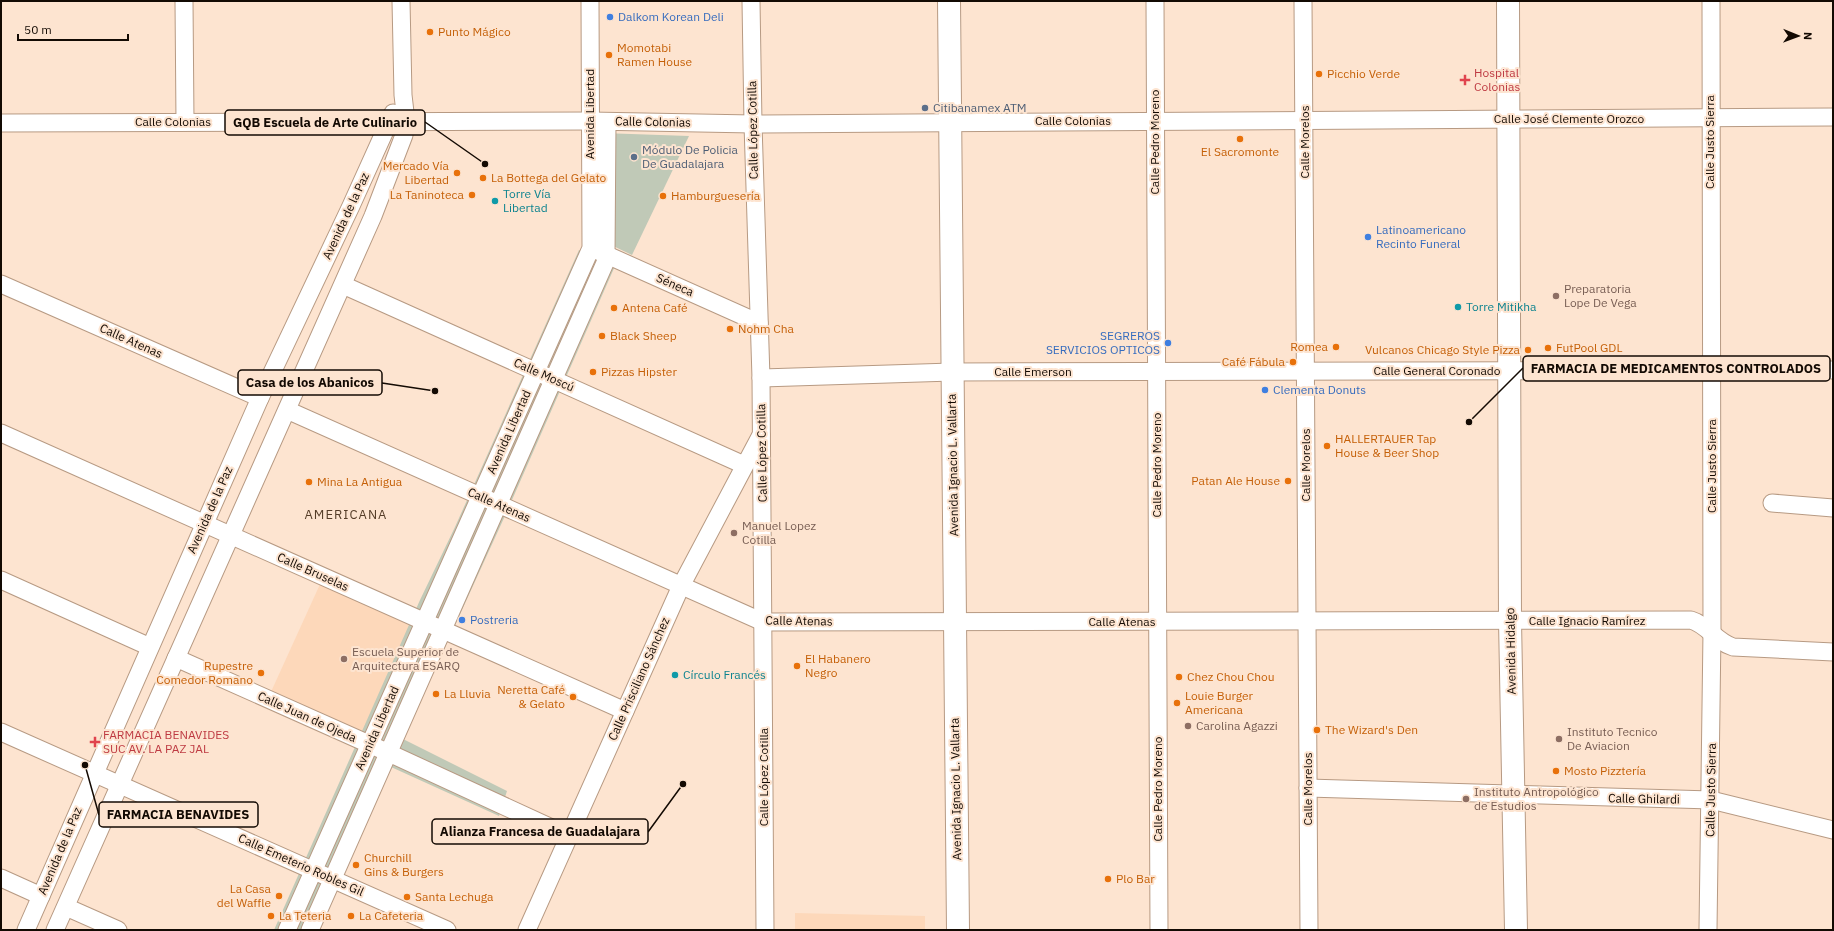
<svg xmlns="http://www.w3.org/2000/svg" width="1834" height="931" viewBox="0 0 1834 931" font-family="'IBM Plex Sans',sans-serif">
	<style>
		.built { fill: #fdd8ba }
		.green { fill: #c0c9b7 }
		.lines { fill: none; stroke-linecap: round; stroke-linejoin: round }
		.minor-casing { stroke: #b79a83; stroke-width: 19 }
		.major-casing { stroke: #b79a83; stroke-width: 24 }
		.minor { stroke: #fff; stroke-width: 17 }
		.major { stroke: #fff; stroke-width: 22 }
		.shop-dot { fill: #3f7fe0; stroke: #fde4d0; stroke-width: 1.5 }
		.food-dot { fill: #e8710a; stroke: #fde4d0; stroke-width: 1.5 }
		.health-dot { fill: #e0444e; stroke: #fde4d0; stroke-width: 1.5 }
		.service-dot { fill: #5c6f8a; stroke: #fde4d0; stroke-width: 1.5 }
		.culture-dot { fill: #0f9aa8; stroke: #fde4d0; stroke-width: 1.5 }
		.education-dot { fill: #8d6e63; stroke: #fde4d0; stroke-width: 1.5 }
		.labels { text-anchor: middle; stroke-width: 4; stroke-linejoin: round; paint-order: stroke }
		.shop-label { font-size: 12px; fill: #366cbe; stroke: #fde4d0; text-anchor: start }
		.food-label { font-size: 12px; fill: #c56008; stroke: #fde4d0; text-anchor: start }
		.health-label { font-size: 12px; fill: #be3a42; stroke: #fde4d0; text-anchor: start }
		.service-label { font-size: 12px; fill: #4e5e75; stroke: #fde4d0; text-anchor: start }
		.street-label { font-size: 12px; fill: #130a03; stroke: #fde4d0 }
		.culture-label { font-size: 12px; fill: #0d838f; stroke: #fde4d0; text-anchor: start }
		.education-label { font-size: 12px; fill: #785e54; stroke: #fde4d0; text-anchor: start }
		.neighbourhood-label { font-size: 13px; letter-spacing: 1px; fill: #543c27; stroke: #fde4d0 }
		.leader { fill: none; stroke: #130a03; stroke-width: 1.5 }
		.callout-dot { fill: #130a03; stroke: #fde4d0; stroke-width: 1.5 }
		.callout { fill: #fde4d0; stroke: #130a03; stroke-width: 1.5 }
		.callout-label { font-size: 13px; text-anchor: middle; font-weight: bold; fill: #130a03 }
	</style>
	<rect width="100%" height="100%" fill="#fde4d0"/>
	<g class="built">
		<polygon points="321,582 417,625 368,737 270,694"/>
		<polygon points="795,913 925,916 925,930 795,930"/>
	</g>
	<g class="green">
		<polygon points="602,133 689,136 632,255 609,244"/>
		<polygon points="579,250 615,266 504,518 403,739 507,791 499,816 391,767 318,930 274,930 420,600 455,527"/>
	</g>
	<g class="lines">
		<g class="minor-casing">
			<g id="minor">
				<polyline points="184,1 185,122"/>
				<polyline points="751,1 753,124 761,378 765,930"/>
				<polyline points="1155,1 1159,930"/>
				<polyline points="1303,1 1309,930"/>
				<polyline points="1,123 590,121 753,124 1833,117"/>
				<polyline points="598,251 759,323"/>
				<polyline points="606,255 607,122"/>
				<polyline points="1,284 260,398"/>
				<polyline points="343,285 744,465"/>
				<polyline points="761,378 952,372 1833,370"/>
				<path d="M287,410L763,622L1691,620C1708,625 1716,642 1733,647L1833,652"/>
				<polyline points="1,433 625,711"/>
				<polyline points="1772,503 1833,508"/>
				<polyline points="1,580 150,647"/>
				<polyline points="176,658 389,753 569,836"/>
				<polyline points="1,732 447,930"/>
				<polyline points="1308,788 1711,800 1833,830"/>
				<polyline points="1,878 41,896"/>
				<polyline points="66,907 118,930"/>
				<polyline points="26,930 260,398 351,206 393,113"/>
				<polyline points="55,930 373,216 404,135 406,121 403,95 401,1"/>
				<polyline points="287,930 591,248 590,1"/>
				<polyline points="310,930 608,256"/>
				<polyline points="527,930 681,586 761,435"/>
				<polyline points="1708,930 1712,632 1711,1"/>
			</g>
		</g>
		<g class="major-casing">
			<g id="major">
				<polyline points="949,1 958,930"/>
				<polyline points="1508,1 1510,621 1516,930"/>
			</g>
		</g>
		<use href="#minor" class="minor"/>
		<use href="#major" class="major"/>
	</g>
	<g class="shop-dot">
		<circle cx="610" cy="17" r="4"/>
		<circle cx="1368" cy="237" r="4"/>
		<circle cx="1168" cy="343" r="4"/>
		<circle cx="1265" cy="390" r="4"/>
		<circle cx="462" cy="620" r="4"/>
	</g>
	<g class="food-dot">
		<circle cx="430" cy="32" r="4"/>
		<circle cx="609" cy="55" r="4"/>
		<circle cx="1319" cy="74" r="4"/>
		<circle cx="1240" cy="139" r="4"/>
		<circle cx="457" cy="173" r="4"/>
		<circle cx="483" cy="178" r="4"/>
		<circle cx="472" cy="195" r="4"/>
		<circle cx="663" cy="196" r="4"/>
		<circle cx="614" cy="308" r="4"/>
		<circle cx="730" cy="329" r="4"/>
		<circle cx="602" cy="336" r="4"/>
		<circle cx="1336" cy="347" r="4"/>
		<circle cx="1548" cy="348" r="4"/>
		<circle cx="1528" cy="350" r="4"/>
		<circle cx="1293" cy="362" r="4"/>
		<circle cx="593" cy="372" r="4"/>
		<circle cx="1327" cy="446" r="4"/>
		<circle cx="1288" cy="481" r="4"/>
		<circle cx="309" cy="482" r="4"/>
		<circle cx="797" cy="666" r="4"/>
		<circle cx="261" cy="673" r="4"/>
		<circle cx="1179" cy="677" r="4"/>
		<circle cx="436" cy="694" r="4"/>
		<circle cx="573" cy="697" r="4"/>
		<circle cx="1177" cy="703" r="4"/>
		<circle cx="1317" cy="730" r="4"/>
		<circle cx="1556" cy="771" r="4"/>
		<circle cx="356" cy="865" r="4"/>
		<circle cx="1108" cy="879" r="4"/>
		<circle cx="279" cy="896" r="4"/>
		<circle cx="407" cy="897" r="4"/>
		<circle cx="271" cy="916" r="4"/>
		<circle cx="351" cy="916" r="4"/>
	</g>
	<g class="health-dot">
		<path d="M1463 74h4v4h4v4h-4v4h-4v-4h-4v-4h4z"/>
		<path d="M93 736h4v4h4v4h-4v4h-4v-4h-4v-4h4z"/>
	</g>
	<g class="service-dot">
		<circle cx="925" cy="108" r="4"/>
		<circle cx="634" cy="157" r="4"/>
	</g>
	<g class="culture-dot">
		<circle cx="495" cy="201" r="4"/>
		<circle cx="1458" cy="307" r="4"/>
		<circle cx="675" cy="675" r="4"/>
	</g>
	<g class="education-dot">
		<circle cx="1556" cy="296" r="4"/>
		<circle cx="734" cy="533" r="4"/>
		<circle cx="344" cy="659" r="4"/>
		<circle cx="1188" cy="726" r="4"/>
		<circle cx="1559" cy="739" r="4"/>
		<circle cx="1466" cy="799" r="4"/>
	</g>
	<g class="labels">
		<g class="shop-label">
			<text x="618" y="21">Dalkom Korean Deli</text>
			<text x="1376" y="234">Latinoamericano<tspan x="1376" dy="14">Recinto Funeral</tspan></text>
			<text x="1160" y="340" text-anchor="end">SEGREROS<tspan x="1160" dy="14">SERVICIOS OPTICOS</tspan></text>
			<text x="1273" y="394">Clementa Donuts</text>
			<text x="470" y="624">Postreria</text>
		</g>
		<g class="food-label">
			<text x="438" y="36">Punto Mágico</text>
			<text x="617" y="52">Momotabi<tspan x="617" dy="14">Ramen House</tspan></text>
			<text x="1327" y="78">Picchio Verde</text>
			<text x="1240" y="156" text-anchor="middle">El Sacromonte</text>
			<text x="449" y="170" text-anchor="end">Mercado Vía<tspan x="449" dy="14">Libertad</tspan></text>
			<text x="491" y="182">La Bottega del Gelato</text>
			<text x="464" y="199" text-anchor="end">La Taninoteca</text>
			<text x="671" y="200">Hamburguesería</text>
			<text x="622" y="312">Antena Café</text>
			<text x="738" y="333">Nohm Cha</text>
			<text x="610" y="340">Black Sheep</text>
			<text x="1328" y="351" text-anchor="end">Romea</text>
			<text x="1556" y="352">FutPool GDL</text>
			<text x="1520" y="354" text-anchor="end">Vulcanos Chicago Style Pizza</text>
			<text x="1285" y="366" text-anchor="end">Café Fábula</text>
			<text x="601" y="376">Pizzas Hipster</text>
			<text x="1335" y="443">HALLERTAUER Tap<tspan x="1335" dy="14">House &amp; Beer Shop</tspan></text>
			<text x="1280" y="485" text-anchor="end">Patan Ale House</text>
			<text x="317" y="486">Mina La Antigua</text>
			<text x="805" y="663">El Habanero<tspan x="805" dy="14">Negro</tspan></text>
			<text x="253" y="670" text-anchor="end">Rupestre<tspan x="253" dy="14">Comedor Romano</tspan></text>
			<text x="1187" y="681">Chez Chou Chou</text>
			<text x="565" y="694" text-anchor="end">Neretta Café<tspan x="565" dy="14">&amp; Gelato</tspan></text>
			<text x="444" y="698">La Lluvia</text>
			<text x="1185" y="700">Louie Burger<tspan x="1185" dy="14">Americana</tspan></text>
			<text x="1325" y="734">The Wizard's Den</text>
			<text x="1564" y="775">Mosto Pizztería</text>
			<text x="364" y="862">Churchill<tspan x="364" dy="14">Gins &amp; Burgers</tspan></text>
			<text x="1116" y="883">Plo Bar</text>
			<text x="271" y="893" text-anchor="end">La Casa<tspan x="271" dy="14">del Waffle</tspan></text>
			<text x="415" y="901">Santa Lechuga</text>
			<text x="279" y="920">La Teteria</text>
			<text x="359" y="920">La Cafeteria</text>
		</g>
		<g class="health-label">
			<text x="1474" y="77">Hospital<tspan x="1474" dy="14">Colonias</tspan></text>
			<text x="103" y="739">FARMACIA BENAVIDES<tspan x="103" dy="14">SUC AV. LA PAZ JAL</tspan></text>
		</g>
		<g class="service-label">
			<text x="933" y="112">Citibanamex ATM</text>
			<text x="642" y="154">Módulo De Policia<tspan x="642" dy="14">De Guadalajara</tspan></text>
		</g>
		<g class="street-label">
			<text transform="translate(590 114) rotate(-90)" y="4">Avenida Libertad</text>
			<text x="1569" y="123">Calle José Clemente Orozco</text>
			<text x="1073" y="125">Calle Colonias</text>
			<text x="173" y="126">Calle Colonias</text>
			<text transform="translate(653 122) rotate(1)" y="4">Calle Colonias</text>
			<text transform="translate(753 130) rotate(-91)" y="4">Calle López Cotilla</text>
			<text transform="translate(1155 142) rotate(-90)" y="4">Calle Pedro Moreno</text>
			<text transform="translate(1305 142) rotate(-90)" y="4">Calle Morelos</text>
			<text transform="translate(1710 142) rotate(-90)" y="4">Calle Justo Sierra</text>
			<text transform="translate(346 216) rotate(-65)" y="4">Avenida de la Paz</text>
			<text transform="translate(675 285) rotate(24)" y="4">Séneca</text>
			<text transform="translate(131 341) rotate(24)" y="4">Calle Atenas</text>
			<text x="1437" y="375">Calle General Coronado</text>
			<text x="1033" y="376">Calle Emerson</text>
			<text transform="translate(544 375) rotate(24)" y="4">Calle Moscú</text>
			<text transform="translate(509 432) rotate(-66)" y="4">Avenida Libertad</text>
			<text transform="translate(762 453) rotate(-91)" y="4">Calle López Cotilla</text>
			<text transform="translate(953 465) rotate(-91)" y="4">Avenida Ignacio L. Vallarta</text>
			<text transform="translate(1157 465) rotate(-90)" y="4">Calle Pedro Moreno</text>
			<text transform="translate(1306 465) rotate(-90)" y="4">Calle Morelos</text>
			<text transform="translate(1712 466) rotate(-90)" y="4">Calle Justo Sierra</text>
			<text transform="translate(499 505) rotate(24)" y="4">Calle Atenas</text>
			<text transform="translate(210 510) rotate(-66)" y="4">Avenida de la Paz</text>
			<text transform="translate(313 572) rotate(24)" y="4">Calle Bruselas</text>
			<text transform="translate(799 621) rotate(1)" y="4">Calle Atenas</text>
			<text x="1587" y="625">Calle Ignacio Ramírez</text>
			<text x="1122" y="626">Calle Atenas</text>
			<text transform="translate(1511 651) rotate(-91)" y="4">Avenida Hidalgo</text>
			<text transform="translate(639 679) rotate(-66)" y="4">Calle Prisciliano Sánchez</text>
			<text transform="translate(307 717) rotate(24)" y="4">Calle Juan de Ojeda</text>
			<text transform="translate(377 728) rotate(-66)" y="4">Avenida Libertad</text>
			<text transform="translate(764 777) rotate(-90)" y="4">Calle López Cotilla</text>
			<text transform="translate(956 789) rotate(-91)" y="4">Avenida Ignacio L. Vallarta</text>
			<text transform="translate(1158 789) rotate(-90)" y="4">Calle Pedro Moreno</text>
			<text transform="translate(1308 789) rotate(-90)" y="4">Calle Morelos</text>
			<text transform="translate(1711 790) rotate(-89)" y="4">Calle Justo Sierra</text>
			<text transform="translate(1644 799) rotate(1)" y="4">Calle Ghilardi</text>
			<text transform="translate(60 851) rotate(-67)" y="4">Avenida de la Paz</text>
			<text transform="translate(301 865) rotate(24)" y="4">Calle Emeterio Robles Gil</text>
		</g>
		<g class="culture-label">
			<text x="503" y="198">Torre Vía<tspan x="503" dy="14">Libertad</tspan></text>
			<text x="1466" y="311">Torre Mitikha</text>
			<text x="683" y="679">Círculo Francés</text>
		</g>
		<g class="education-label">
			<text x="1564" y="293">Preparatoria<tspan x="1564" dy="14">Lope De Vega</tspan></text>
			<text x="742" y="530">Manuel Lopez<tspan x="742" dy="14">Cotilla</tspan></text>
			<text x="352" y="656">Escuela Superior de<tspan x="352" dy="14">Arquitectura ESARQ</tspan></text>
			<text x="1196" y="730">Carolina Agazzi</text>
			<text x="1567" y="736">Instituto Tecnico<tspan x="1567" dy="14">De Aviacion</tspan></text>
			<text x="1474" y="796">Instituto Antropológico<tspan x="1474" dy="14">de Estudios</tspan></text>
		</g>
		<g class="neighbourhood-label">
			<text x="346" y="519">AMERICANA</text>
		</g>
	</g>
	<path class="leader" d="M485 164L425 122M1469 422L1523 368M435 391L382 383M85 765L99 815M683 784L648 832"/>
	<g class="callout-dot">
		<circle cx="485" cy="164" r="4"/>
		<circle cx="1469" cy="422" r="4"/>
		<circle cx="435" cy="391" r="4"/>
		<circle cx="85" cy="765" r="4"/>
		<circle cx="683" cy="784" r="4"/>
	</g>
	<g class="callout">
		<rect x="225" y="110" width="200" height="25" rx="4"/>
		<rect x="1523" y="356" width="307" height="25" rx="4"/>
		<rect x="238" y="370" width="144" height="25" rx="4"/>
		<rect x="99" y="802" width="159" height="25" rx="4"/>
		<rect x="432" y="819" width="216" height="25" rx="4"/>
	</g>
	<g class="callout-label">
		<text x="325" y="127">GQB Escuela de Arte Culinario</text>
		<text x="1676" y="373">FARMACIA DE MEDICAMENTOS CONTROLADOS</text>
		<text x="310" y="387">Casa de los Abanicos</text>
		<text x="178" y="819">FARMACIA BENAVIDES</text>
		<text x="540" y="836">Alianza Francesa de Guadalajara</text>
	</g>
	<rect width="1834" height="931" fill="none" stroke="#130a03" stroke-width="4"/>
	<g transform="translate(1798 36) rotate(91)" stroke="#fde4d0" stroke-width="3" paint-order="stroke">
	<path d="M0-3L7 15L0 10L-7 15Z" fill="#130a03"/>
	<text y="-6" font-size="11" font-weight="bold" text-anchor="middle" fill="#130a03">N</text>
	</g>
	<path d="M18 34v6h110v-6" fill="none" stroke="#130a03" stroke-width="2"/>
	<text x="24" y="34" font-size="12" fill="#130a03" stroke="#fde4d0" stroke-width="3" paint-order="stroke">50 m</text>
</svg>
